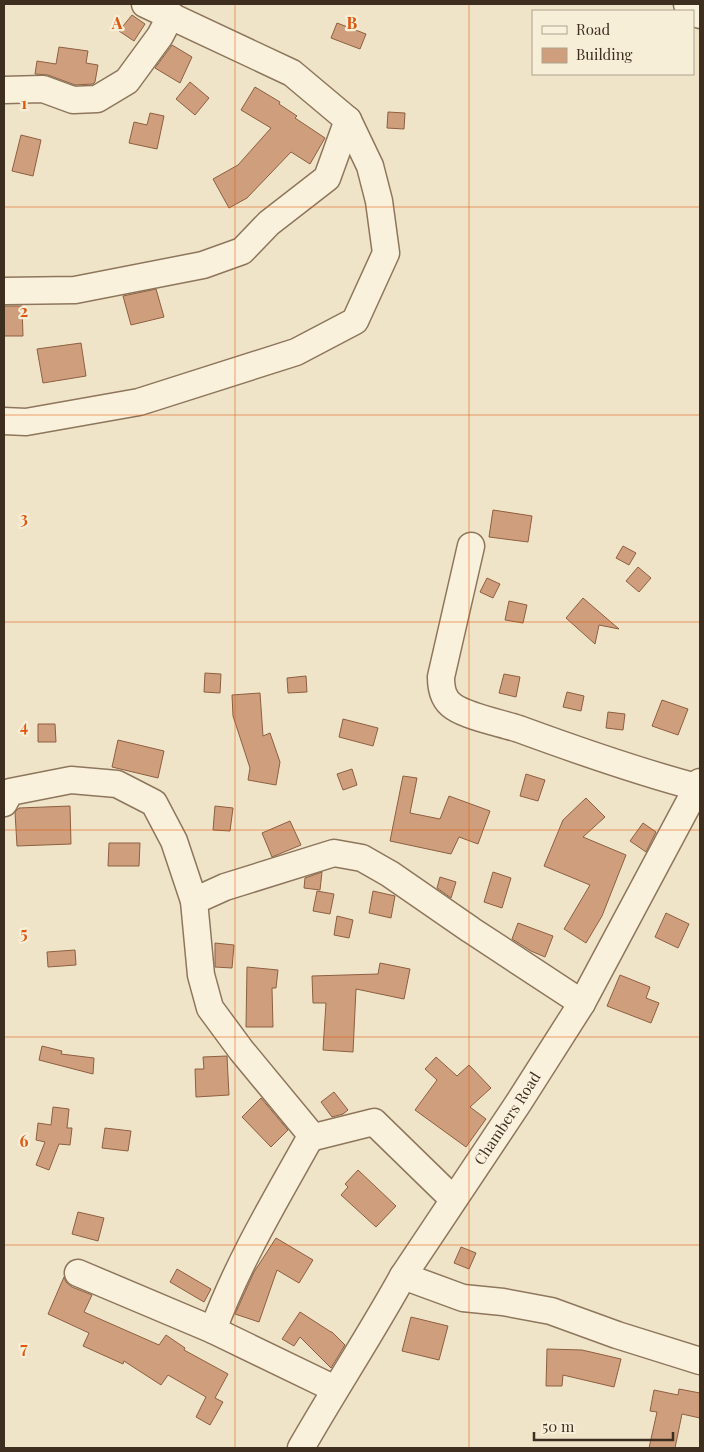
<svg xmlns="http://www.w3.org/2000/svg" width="704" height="1452" viewBox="0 0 704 1452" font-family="'Playfair Display',serif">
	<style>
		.building { fill: #cf9f7d; stroke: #8d5f41 }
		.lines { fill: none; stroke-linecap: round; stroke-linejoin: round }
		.minor-casing { stroke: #8d765c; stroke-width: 29 }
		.minor { stroke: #faf1dc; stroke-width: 26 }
		.grid { fill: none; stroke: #df570d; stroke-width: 1; stroke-opacity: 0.55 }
		.labels { text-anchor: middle; stroke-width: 4.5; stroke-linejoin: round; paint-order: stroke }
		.street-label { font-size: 15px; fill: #3d2e20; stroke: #f7eed8 }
		.grid-label { font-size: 16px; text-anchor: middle; font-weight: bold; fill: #df570d; stroke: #f7eed8; stroke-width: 4.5; stroke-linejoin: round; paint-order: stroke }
	</style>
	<rect width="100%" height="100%" fill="#f0e4c8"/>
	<g class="building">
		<polygon points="132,15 145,24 134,41 119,31"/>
		<polygon points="337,23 366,34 360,49 331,38"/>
		<polygon points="172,45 192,57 180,83 155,68"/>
		<polygon points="59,47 88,51 86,63 98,65 95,82 93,84 75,85 48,75 35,74 37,61 56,64"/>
		<polygon points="190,82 209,98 195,115 176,99"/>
		<polygon points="255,87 280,102 279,104 297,116 295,118 325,138 310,164 291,152 247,198 229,208 213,179 238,165 271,128 241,110"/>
		<polygon points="388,112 405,113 404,129 387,128"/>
		<polygon points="150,113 164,116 157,149 129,143 134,122 147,125"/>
		<polygon points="21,135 41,140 33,176 12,171"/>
		<polygon points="156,289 164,317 131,325 123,296"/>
		<polygon points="4,306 22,306 23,336 4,336"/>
		<polygon points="81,343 86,376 43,383 37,349"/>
		<polygon points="493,510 532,516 528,542 489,537"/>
		<polygon points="623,546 636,553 629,565 616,558"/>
		<polygon points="638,567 651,578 639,592 626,581"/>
		<polygon points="487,578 500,584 493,598 480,592"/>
		<polygon points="583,598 619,629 599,625 595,644 566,618"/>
		<polygon points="509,601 527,605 523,623 505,620"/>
		<polygon points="205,673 221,674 220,693 204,692"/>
		<polygon points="504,674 520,677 516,697 499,693"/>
		<polygon points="306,676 307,692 288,693 287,678"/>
		<polygon points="567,692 584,696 581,711 563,707"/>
		<polygon points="260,693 263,736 270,733 280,762 276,785 248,780 250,768 233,716 232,695"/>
		<polygon points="662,700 688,709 678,735 652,726"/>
		<polygon points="608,712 625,714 623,730 606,728"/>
		<polygon points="343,719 378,728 373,746 339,737"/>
		<polygon points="38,724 55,724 56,742 38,742"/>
		<polygon points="118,740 164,751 158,778 112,767"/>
		<polygon points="352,769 357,785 343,790 337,774"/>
		<polygon points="526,774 545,780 538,801 520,796"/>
		<polygon points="403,776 417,778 410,813 440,819 449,796 490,811 478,844 459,837 451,854 390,841"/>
		<polygon points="586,798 605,817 583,837 626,855 602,916 586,943 564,929 590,885 544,866 563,820"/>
		<polygon points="70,806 71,844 17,846 15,812 19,808"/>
		<polygon points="215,806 233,808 230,831 213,830"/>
		<polygon points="290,821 301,845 272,857 262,833"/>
		<polygon points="643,823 656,832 646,852 630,841"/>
		<polygon points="109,843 140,843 139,866 108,866"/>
		<polygon points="322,872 320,890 304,888 305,878"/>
		<polygon points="493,872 511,878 502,908 484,902"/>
		<polygon points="440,877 456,882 451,898 437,888"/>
		<polygon points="317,891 334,894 330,914 313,911"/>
		<polygon points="373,891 395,896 391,918 369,913"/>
		<polygon points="666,913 689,924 678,948 655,937"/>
		<polygon points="337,916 353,920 349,938 334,935"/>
		<polygon points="518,923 553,936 545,957 531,951 512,939"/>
		<polygon points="215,943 234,945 232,968 215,967"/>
		<polygon points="75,950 76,965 48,967 47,952"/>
		<polygon points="380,963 410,969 404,999 356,989 353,1052 323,1050 326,1003 313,1003 312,976 378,974"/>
		<polygon points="247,967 278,970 276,988 272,988 273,1027 246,1027"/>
		<polygon points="620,975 650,987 646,998 659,1003 651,1023 607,1006"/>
		<polygon points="42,1046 62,1051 61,1054 94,1058 93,1074 39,1060"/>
		<polygon points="227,1056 229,1095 196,1097 195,1069 204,1069 203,1057"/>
		<polygon points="436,1057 457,1076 469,1065 491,1088 470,1107 486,1119 466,1147 415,1110 437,1080 425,1069"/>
		<polygon points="334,1092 348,1110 343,1114 332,1117 321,1102"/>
		<polygon points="261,1098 288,1130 271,1147 242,1117"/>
		<polygon points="53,1107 69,1109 67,1128 72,1128 70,1145 59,1144 49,1170 36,1165 45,1142 36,1140 38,1123 51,1125"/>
		<polygon points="105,1128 131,1131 128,1151 102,1148"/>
		<polygon points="358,1170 396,1206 376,1227 341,1195 348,1187 345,1184"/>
		<polygon points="78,1212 104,1218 98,1241 72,1234"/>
		<polygon points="276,1238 313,1260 299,1283 277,1270 259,1322 235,1314 254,1272"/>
		<polygon points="461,1247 476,1253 469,1269 454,1263"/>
		<polygon points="177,1269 211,1289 204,1302 170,1282"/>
		<polygon points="64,1277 66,1282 72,1287 92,1295 84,1312 159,1345 166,1335 185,1348 184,1350 228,1374 215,1398 223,1402 210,1425 196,1417 206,1397 168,1375 161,1385 124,1361 123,1364 83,1346 89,1333 48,1314"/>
		<polygon points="300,1312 331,1332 332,1332 345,1345 331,1368 300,1337 294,1346 282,1339"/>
		<polygon points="411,1317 448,1326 439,1360 402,1351"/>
		<polygon points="547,1349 582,1350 621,1359 614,1387 563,1375 562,1386 546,1386"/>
		<polygon points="679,1389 700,1393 700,1418 682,1414 675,1448 649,1448 657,1412 650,1411 654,1390 678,1395"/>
	</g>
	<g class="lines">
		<g class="minor-casing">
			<g id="minor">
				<polyline points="687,4 700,15"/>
				<polyline points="4,90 43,89 73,100 97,99 127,81 160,36 171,15"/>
				<polyline points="4,291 75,290 203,265 242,251 269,223 327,178 348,120"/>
				<polyline points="4,421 26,422 139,402 296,352 355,321 386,253 379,201 370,166 348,120 292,73 145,4"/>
				<path d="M471,546L441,677C441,689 443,700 454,707C469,717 501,723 519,729C579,751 639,772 700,788"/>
				<polyline points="4,803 10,792 71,780 117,784 154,803 174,841 194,901"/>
				<polyline points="310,1138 374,1122 453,1199"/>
				<polyline points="78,1273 213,1330 335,1389"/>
				<polyline points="403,1276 463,1298 503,1302 551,1311 617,1335 700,1361"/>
				<path d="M213,1330C238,1262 275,1201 310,1138L308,1131L241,1050L210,1008L201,975L194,901L225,887L334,853L362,858L390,874L471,930L582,1003"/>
				<path id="s1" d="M301,1448C334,1390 371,1334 403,1276L519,1102L582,1003L700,782"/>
			</g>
		</g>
		<use href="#minor" class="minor"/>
	</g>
	<path class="grid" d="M235,4V1448M469,4V1448M4,207H700M4,415H700M4,622H700M4,830H700M4,1037H700M4,1245H700"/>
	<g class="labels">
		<g class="street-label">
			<text dy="5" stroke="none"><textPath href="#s1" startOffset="389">Chambers Road</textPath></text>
		</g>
	</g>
	<g class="grid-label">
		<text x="117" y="29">A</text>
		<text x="352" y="29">B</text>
		<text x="24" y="109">1</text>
		<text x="24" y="317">2</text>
		<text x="24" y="524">3</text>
		<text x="24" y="732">4</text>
		<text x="24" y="939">5</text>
		<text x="24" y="1147">6</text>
		<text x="24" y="1354">7</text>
	</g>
	<rect width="704" height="1452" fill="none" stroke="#3d2e20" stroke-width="10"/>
	<rect x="532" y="10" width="162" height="65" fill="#f7eed8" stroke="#ada18e"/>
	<rect x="542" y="26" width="25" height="8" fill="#faf1dc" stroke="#ada18e"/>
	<text x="576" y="35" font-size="15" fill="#3d2e20">Road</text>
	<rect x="542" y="48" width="25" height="15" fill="#cf9f7d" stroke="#ada18e"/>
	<text x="576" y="60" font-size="15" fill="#3d2e20">Building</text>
	<path d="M534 1432v8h139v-8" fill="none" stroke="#3d2e20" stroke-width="2.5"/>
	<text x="542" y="1432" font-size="15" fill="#3d2e20" stroke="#f7eed8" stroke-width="4" paint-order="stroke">50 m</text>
</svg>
